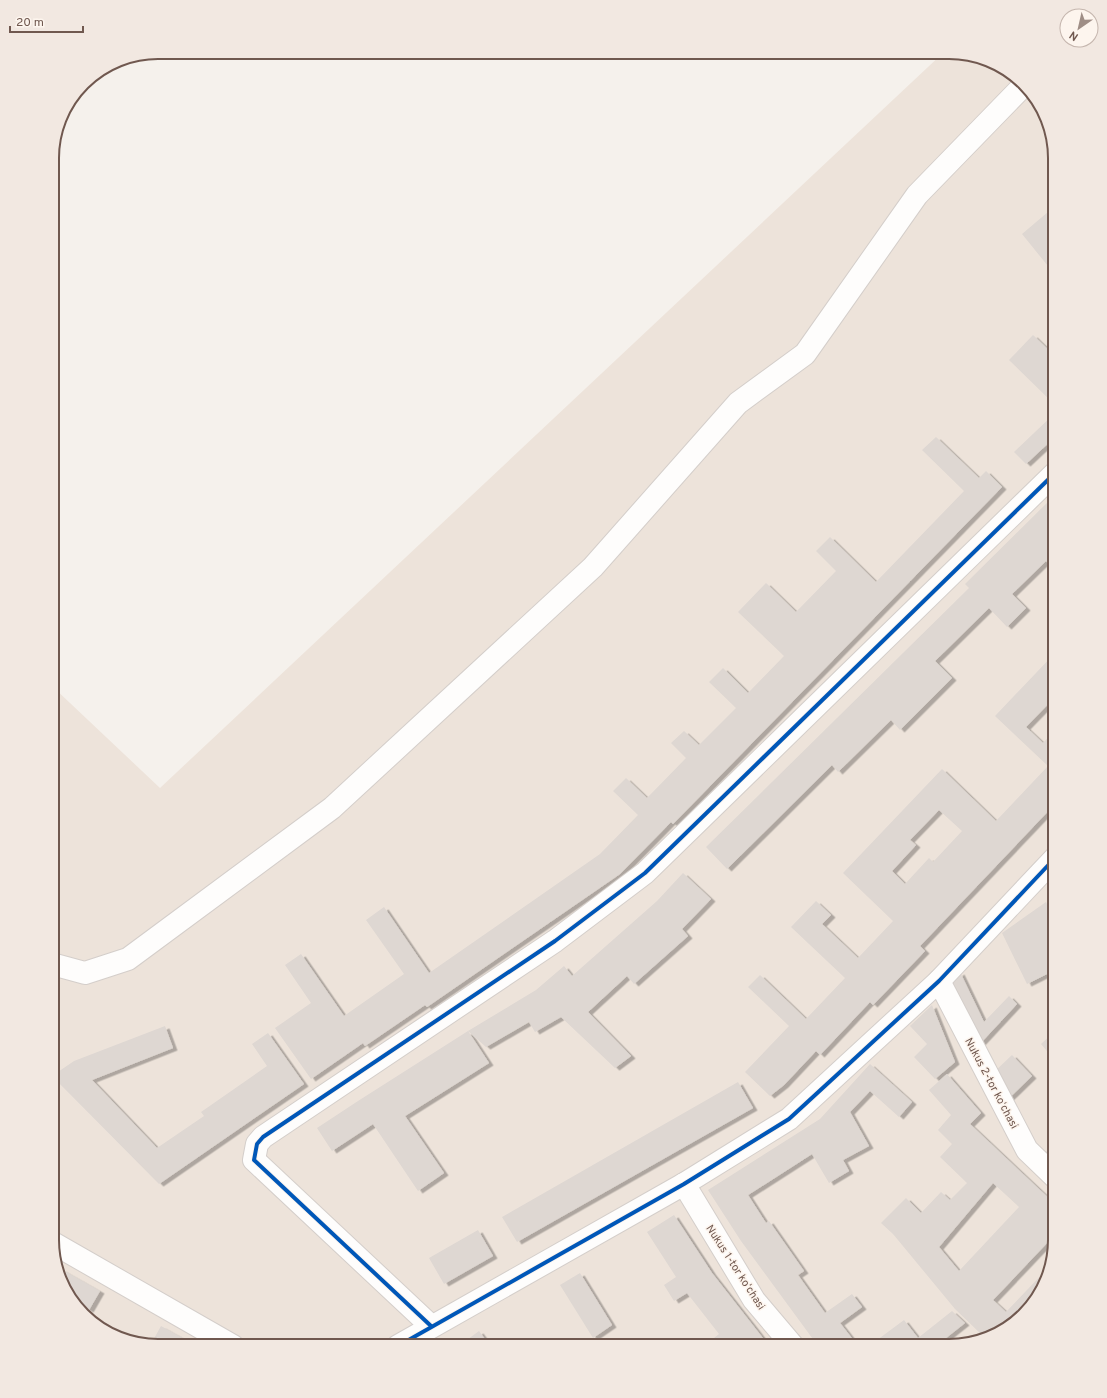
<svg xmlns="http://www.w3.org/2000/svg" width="1107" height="1398" viewBox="0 0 1107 1398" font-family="Overpass,sans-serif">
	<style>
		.residential { fill: #ede3da }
		.building { fill: #ded7d2; fill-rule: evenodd; filter: url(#shadow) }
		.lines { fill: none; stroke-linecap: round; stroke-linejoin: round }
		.minor-casing { stroke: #d4ceca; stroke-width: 24 }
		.minor { stroke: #fefdfc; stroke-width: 22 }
		.cycleway-casing { stroke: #fdf5ee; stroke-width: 6 }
		.cycleway { stroke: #0057b8; stroke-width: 4 }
		.labels { text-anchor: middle; stroke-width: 3; stroke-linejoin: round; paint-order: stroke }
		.street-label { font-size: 11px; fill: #70584f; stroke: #fdf5ee }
		.rim { fill: none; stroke: #70584f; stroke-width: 2 }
	</style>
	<defs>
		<filter id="shadow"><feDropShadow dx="4.5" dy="2.5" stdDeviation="0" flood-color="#0004"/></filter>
	</defs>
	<rect width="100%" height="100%" fill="#f5f1ec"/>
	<polygon class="residential" points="944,52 956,52 1002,66 1037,99 1055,158 1055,1240 1041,1293 1008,1328 949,1346 158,1346 105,1332 70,1299 52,1240 52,686 160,788"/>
	<g class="building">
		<polygon points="1055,206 1055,268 1052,271 1022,234"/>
		<polygon points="1033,335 1055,356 1055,405 1009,360"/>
		<polygon points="1055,413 1055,437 1026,464 1014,452"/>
		<polygon points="936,437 979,478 986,471 1002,487 673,824 671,822 620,874 427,1007 425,1005 365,1046 363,1043 311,1079 275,1028 311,1003 285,965 301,954 344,1016 404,974 366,920 384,907 429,973 600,854 638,815 613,791 626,778 647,798 686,758 671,743 684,731 699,745 736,708 709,682 723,668 748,693 784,656 738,612 766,583 796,612 836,571 816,551 830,537 876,582 964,491 922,450"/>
		<polygon points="1055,495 1055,571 1046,561 1012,594 1026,608 1007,627 989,608 935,661 952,678 900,730 891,720 838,772 832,765 727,869 706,847 969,588 965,584"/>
		<path d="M1055,653V697L1026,727L1043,743L1055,730V804L920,946L925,951L873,1005L870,1002L820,1055L816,1051L784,1085L770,1096L745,1072L789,1026L748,987L760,975L806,1019L845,978L791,927L816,901L831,915L822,924L858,958L893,921L843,873L942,769L996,821L1048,766L995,716ZM939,810L962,831L933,862L929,858L905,884L892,871L916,845L910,840Z"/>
		<polygon points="683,873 711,899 682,929 688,936 634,984 627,976 588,1012 631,1056 615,1068 561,1017 535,1032 529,1022 486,1047 468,1031 489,1063 405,1116 444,1173 418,1191 373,1124 332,1151 317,1128 358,1101 468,1031 536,990 564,966 572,976 657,901"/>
		<polygon points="1046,902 1055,921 1055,970 1027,984 1002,933"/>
		<polygon points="960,972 984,1022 1009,996 1017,1004 978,1046 946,983"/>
		<polygon points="1055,983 1055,995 1050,985"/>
		<polygon points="932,1005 955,1062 935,1079 914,1057 927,1044 910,1026"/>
		<polygon points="165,1026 173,1048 92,1080 157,1148 204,1116 201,1112 267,1066 252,1044 268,1033 304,1084 159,1184 52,1076 74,1061"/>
		<polygon points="1055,1031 1055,1055 1052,1057 1041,1044"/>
		<polygon points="1012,1055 1032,1076 1006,1101 992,1074"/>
		<polygon points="870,1064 912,1102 899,1117 870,1091 850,1112 869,1146 843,1160 849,1171 829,1183 812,1154 748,1195 766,1223 769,1221 804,1271 798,1275 825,1313 852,1294 862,1307 840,1323 858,1346 818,1346 741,1241 708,1190 820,1119"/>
		<path d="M947,1074L981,1113L970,1124L1055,1204V1240L1053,1247L1048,1242L993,1300L1006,1312L1048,1268L1041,1293L1008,1328L983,1336L955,1309L893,1234L881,1223L906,1198L921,1213L941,1192L950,1200L967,1183L940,1157L952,1144L938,1130L951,1115L929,1090ZM993,1183L1019,1207L959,1271L939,1247Z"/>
		<polygon points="738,1082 753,1108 517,1242 502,1217"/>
		<polygon points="1055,1143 1055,1161 1046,1152"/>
		<polygon points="674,1215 712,1273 769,1346 704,1346 719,1334 687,1293 674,1301 664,1285 676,1277 647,1232"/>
		<polygon points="478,1230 493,1256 444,1284 429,1258"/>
		<polygon points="61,1269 100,1291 89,1310 70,1298"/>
		<polygon points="580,1273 612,1325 593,1338 560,1285"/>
		<polygon points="952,1311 965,1323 936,1346 869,1346 904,1320 918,1338"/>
		<polygon points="161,1326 197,1346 158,1346 151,1344"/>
		<polygon points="479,1331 490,1346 461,1346 460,1345"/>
	</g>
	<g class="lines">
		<g class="minor-casing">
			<g id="minor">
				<polyline points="52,964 85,973 128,959 332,808 593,567 738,403 805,354 917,195 1023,86"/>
				<polyline points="939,981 1027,1150 1055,1177"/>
				<polyline points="684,1184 754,1300 793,1346"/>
				<polyline points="53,1243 233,1346"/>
				<polyline points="431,1326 254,1160 257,1144 263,1137 555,941 645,873 1055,473"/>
				<polyline points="398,1346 684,1184 789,1119 939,981 1055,858"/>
			</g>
		</g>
		<use href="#minor" class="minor"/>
		<g class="cycleway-casing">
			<g id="cycleway">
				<polyline points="431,1326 254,1160 257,1144 263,1137 555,941 645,873 1055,473"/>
				<polyline points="398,1346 684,1184 789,1119 939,981 1055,858"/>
			</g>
		</g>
		<use href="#cycleway" class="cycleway"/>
	</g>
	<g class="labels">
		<g class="street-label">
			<text transform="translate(992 1083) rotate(62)" y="4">Nukus 2-tor koʻchasi</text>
			<text transform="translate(736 1267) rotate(57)" y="4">Nukus 1-tor koʻchasi</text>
		</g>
	</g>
	<path d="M0 0H1107V1398H0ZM158 59H949A99 99 0 0 1 1048 158V1240A99 99 0 0 1 949 1339H158A99 99 0 0 1 59 1240V158A99 99 0 0 1 158 59Z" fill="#f2e8e1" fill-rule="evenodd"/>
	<path class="rim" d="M158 59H949A99 99 0 0 1 1048 158V1240A99 99 0 0 1 949 1339H158A99 99 0 0 1 59 1240V158A99 99 0 0 1 158 59Z"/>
	<g transform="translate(1079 28) rotate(214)"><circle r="19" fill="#fdf5ee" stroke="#c5b6ae"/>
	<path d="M0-3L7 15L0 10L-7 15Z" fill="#9f8e86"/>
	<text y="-6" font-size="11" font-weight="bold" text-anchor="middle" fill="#70584f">N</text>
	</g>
	<path d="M10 26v6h73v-6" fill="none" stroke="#70584f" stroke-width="2"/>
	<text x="16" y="26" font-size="12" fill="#70584f" stroke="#fdf5ee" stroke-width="3" paint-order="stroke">20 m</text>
</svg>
